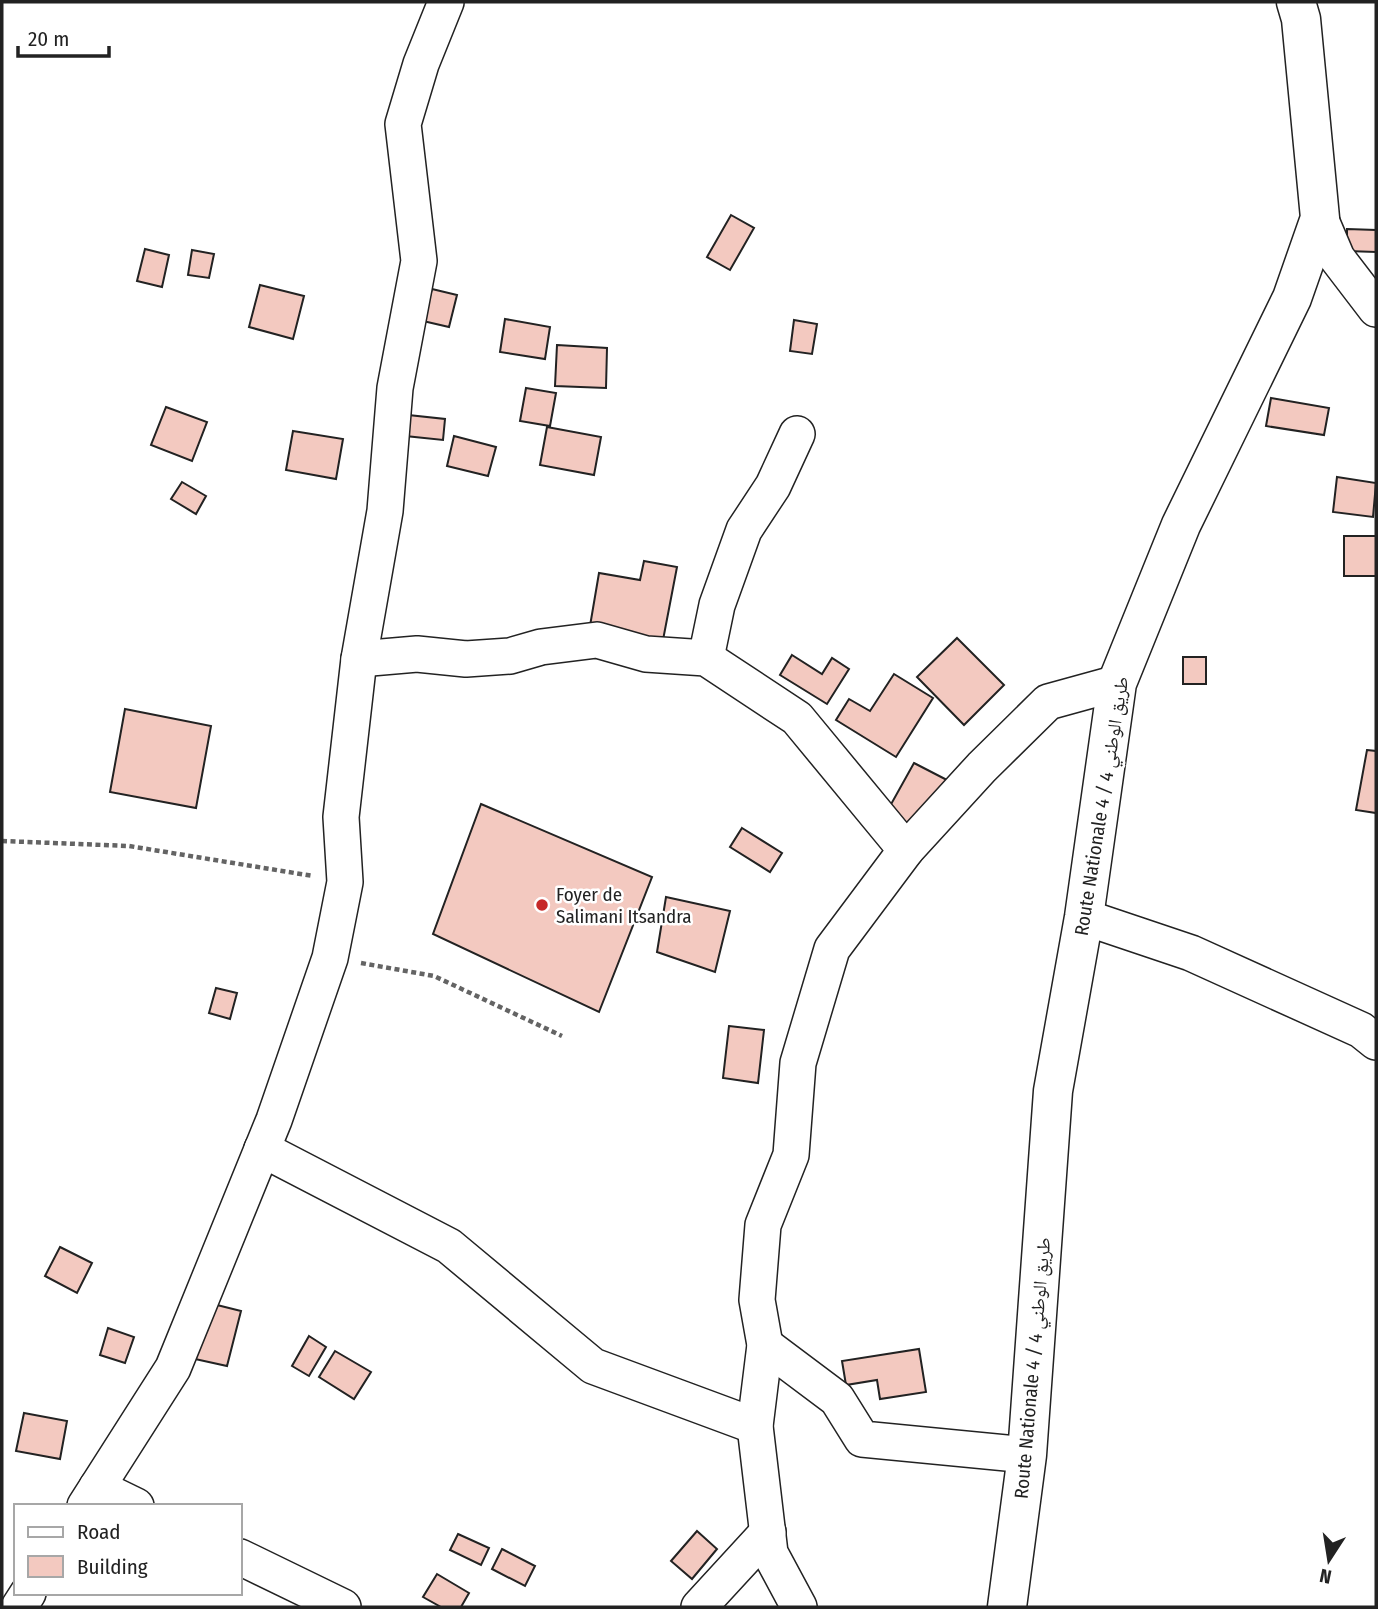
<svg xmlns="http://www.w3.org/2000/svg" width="1378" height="1609" viewBox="0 0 1378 1609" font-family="'Fira Sans Condensed','Noto Naskh Arabic',sans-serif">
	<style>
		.building { fill: #f3c9c0; stroke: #222; stroke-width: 2 }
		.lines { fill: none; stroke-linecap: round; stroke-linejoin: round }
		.minor-casing { stroke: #222; stroke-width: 38 }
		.major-casing { stroke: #222; stroke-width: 41 }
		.path { stroke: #646464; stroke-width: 4.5; stroke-dasharray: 5 3.5; stroke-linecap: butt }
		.minor { stroke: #fff; stroke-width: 35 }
		.major { stroke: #fff; stroke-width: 38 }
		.poi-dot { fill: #c62828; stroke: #fff; stroke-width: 2.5 }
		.labels { text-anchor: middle; stroke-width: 5; stroke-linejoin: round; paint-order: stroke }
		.street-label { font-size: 19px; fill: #222; stroke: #fff }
		.poi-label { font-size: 19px; fill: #222; stroke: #fff; text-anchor: start }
	</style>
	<rect width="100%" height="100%" fill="#fff"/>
	<g class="building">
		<polygon points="731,215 754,228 730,270 707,257"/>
		<polygon points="1347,229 1376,230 1376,252 1347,251"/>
		<polygon points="145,249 169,255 162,287 137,281"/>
		<polygon points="192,250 214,254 209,278 188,275"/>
		<polygon points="260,285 304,296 293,339 249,327"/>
		<polygon points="432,289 457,295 449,327 423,321"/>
		<polygon points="505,319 550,327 545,359 500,352"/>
		<polygon points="794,320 817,324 812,354 790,351"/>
		<polygon points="557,345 607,348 606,388 555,386"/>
		<polygon points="526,388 556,393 550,426 520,421"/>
		<polygon points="1271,398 1329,408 1324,435 1266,426"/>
		<polygon points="166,407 207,422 192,461 151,445"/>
		<polygon points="399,414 445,419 443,440 396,435"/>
		<polygon points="547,427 601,437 594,475 540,465"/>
		<polygon points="293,431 343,439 336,479 286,470"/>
		<polygon points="454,436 496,447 488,476 447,466"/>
		<polygon points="1337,477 1376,483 1373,517 1333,512"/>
		<polygon points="182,482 206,496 196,514 171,499"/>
		<rect x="1344" y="536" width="32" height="40"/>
		<polygon points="644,561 677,567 663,640 590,626 599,573 640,580"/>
		<polygon points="957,638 1004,685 964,725 917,677"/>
		<polygon points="792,655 822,674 832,658 849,669 827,704 780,675"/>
		<rect x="1183" y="657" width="23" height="27"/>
		<polygon points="894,674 933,698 896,757 836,720 849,699 870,711"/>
		<polygon points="125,709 211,726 196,808 110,792"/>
		<polygon points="1367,750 1376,751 1376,813 1356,810"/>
		<polygon points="914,763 947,780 918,833 885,815"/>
		<polygon points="481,804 652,877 599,1012 433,934"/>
		<polygon points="742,828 782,853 770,872 730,847"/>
		<polygon points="666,897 730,911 715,972 657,952"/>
		<polygon points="216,988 237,993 230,1019 209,1013"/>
		<polygon points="729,1026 764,1030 758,1083 723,1078"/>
		<polygon points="60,1247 92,1263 77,1293 45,1276"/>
		<polygon points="209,1303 241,1311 227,1366 195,1359"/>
		<polygon points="108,1328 134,1337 125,1363 100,1355"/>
		<polygon points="309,1336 326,1347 309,1376 292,1366"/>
		<polygon points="919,1349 926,1392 880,1399 877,1380 846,1385 842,1361"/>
		<polygon points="335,1351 371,1372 354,1399 319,1377"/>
		<polygon points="24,1413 67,1421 60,1459 16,1451"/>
		<polygon points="697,1531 717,1549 692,1579 671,1561"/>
		<polygon points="458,1534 489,1548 481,1565 450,1550"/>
		<polygon points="502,1549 535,1566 525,1586 492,1569"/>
		<polygon points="437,1574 469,1593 461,1607 441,1607 423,1597"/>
	</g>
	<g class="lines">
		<g class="minor-casing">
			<g id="minor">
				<polyline points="1320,218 1337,258 1376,309"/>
				<polyline points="706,658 717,605 744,530 773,486 797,434"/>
				<polyline points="359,659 417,654 466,659 510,656 541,647 597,640 646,654 706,658 797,718 906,850 982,767 1048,702 1117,683"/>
				<polyline points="1084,917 1191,953 1361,1030 1376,1042"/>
				<polyline points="262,1149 449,1246 593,1366 755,1426"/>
				<polyline points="765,1345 837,1399 862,1439 1027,1455"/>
				<polyline points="97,1487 136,1506"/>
				<polyline points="85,1506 173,1368 274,1120 330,958 345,882 341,817 359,659 385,511 395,388 419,261 403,124 421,64 446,2"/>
				<polyline points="240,1557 343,1607"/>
				<polyline points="19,1607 28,1593"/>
				<polyline points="699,1607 768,1532"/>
				<polyline points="799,1607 770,1553 755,1426 765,1345 757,1300 763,1225 791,1155 798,1063 832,949 906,850"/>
			</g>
		</g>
		<g class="major-casing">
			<polyline id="major" points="1007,1607 1027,1455 1053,1091 1084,917 1117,683 1181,525 1292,298 1320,218 1301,19 1296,2"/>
		</g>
		<g class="path">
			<polyline points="2,841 129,846 313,876"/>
			<polyline points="361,963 434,976 562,1036"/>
		</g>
		<use href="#minor" class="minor"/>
		<use href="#major" class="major"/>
	</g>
	<circle class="poi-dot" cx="542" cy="905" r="7"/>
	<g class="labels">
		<g class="street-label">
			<text transform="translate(1101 806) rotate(-81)" y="7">Route Nationale 4 / طريق الوطني 4</text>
			<text transform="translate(1032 1368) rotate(-85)" y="7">Route Nationale 4 / طريق الوطني 4</text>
		</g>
		<g class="poi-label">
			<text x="556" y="901">Foyer de<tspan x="556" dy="22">Salimani Itsandra</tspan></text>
		</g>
	</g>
	<rect width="1378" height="1609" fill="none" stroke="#222222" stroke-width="7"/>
	<rect x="14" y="1504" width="228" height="91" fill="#ffffff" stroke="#a7a7a7" stroke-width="2"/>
	<rect x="28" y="1527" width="35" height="10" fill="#ffffff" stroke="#a7a7a7" stroke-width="2"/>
	<text x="77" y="1539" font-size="21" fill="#222222">Road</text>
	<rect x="28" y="1556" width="35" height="21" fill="#f3c9c0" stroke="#a7a7a7" stroke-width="2"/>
	<text x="77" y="1574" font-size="21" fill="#222222">Building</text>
	<g transform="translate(1329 1560) rotate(192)" stroke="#ffffff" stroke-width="5" paint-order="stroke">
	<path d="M0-5L12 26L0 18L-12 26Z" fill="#222222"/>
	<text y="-10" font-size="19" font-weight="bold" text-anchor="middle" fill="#222222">N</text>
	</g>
	<path d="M18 46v10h91v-10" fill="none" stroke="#222222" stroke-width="3.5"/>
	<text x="28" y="46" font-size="21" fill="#222222" stroke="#ffffff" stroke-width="5" paint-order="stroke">20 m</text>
</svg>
